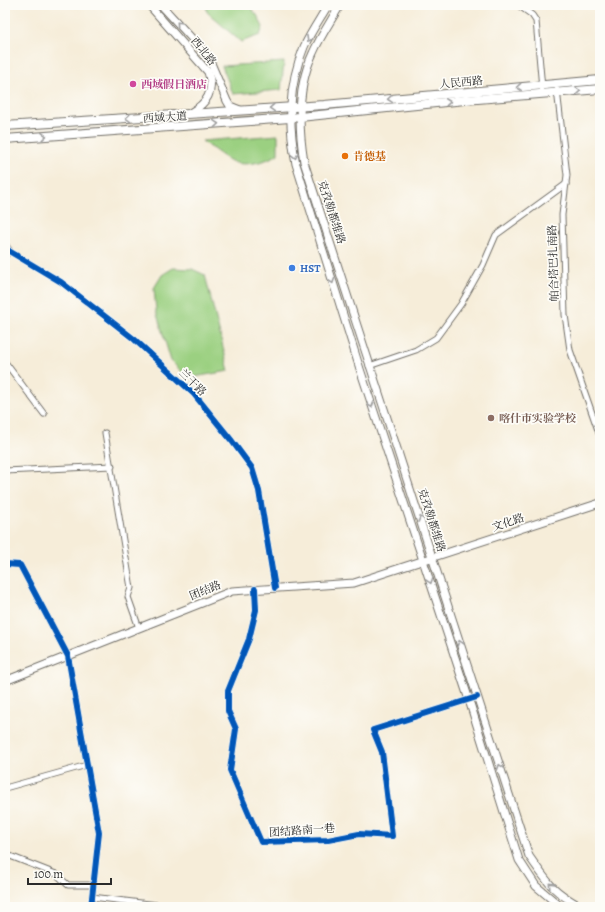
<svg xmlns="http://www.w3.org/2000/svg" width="605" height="912" viewBox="0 0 605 912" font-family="Alegreya,'Noto Serif SC',serif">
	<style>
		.green { fill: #9bd081; stroke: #637e56 }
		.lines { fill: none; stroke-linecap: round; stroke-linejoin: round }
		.street-casing { stroke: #726f68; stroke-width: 7 }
		.secondary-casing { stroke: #726f68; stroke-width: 9 }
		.primary-casing { stroke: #726f68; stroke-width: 10 }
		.street { stroke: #fff; stroke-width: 5 }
		.secondary { stroke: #fff; stroke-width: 7 }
		.primary { stroke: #fff; stroke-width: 8 }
		.cycleway-casing { stroke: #fdfcf7; stroke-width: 8 }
		.cycleway { stroke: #0057b8; stroke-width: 6 }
		.oneway { stroke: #a0a0a0 }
		.hotel-dot { fill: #d1479c; stroke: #fdfcf7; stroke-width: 1.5 }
		.food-dot { fill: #e8710a; stroke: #fdfcf7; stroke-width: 1.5 }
		.shop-dot { fill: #3f7fe0; stroke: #fdfcf7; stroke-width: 1.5 }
		.education-dot { fill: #8d6e63; stroke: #fdfcf7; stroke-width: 1.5 }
		.labels { text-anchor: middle; stroke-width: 3.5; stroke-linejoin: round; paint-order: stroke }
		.street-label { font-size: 11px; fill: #2b2b2b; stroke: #fdfcf7 }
		.hotel-label { font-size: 11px; font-weight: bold; fill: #b23c85; stroke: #fdfcf7; text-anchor: start }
		.food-label { font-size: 11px; font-weight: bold; fill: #c56008; stroke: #fdfcf7; text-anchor: start }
		.shop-label { font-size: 11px; font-weight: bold; fill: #366cbe; stroke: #fdfcf7; text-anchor: start }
		.education-label { font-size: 11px; font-weight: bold; fill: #785e54; stroke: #fdfcf7; text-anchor: start }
	</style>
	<rect width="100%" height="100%" fill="#fdfcf7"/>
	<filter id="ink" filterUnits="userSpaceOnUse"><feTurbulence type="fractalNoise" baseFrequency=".025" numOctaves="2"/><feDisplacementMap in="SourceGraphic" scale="8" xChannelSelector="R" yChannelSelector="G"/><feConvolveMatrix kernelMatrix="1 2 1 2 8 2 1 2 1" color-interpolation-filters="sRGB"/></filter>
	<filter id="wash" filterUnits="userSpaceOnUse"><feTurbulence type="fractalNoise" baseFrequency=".012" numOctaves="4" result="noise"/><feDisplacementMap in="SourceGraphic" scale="16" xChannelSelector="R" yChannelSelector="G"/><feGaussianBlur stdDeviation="0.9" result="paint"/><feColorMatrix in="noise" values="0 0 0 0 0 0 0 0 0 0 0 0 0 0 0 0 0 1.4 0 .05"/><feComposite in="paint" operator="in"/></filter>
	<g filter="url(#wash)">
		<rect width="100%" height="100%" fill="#f6edd9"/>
		<g class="green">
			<polygon points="206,5 248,5 257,15 263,27 260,35 241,42 207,12"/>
			<polygon points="284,62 281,90 233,94 222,66"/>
			<path d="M278,135V154C268,161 249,166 236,163C228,161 211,147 202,141Z"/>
			<polygon points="173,268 192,269 205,275 229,371 194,377 184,374 171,361 156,311 154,288 162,275"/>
		</g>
	</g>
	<g filter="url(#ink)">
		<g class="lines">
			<g class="street-casing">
				<g id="street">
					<polyline points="518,5 532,15 536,21 542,88"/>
					<polyline points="557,90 567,175 562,215 565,315 570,350 600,436"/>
					<polyline points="9,251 61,282 134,339 194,394 232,441 252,468 259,491 275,588"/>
					<polyline points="5,362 44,414"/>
					<polyline points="369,366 416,350 436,338 461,304 483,265 496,235 566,184"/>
					<polyline points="105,433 131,588 128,597 139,628"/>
					<polyline points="5,471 112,466"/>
					<polyline points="5,564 20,565 68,656 99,833 91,907"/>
					<polyline points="255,589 256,610 249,639 228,691 228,711 236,729 230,770 261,842 328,840 359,834 392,836 382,752 373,730 477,697"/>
					<polyline points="5,788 87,765"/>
					<polyline points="5,854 56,874 68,885 93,885"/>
					<polyline points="92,897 174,907"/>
				</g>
			</g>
			<g class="secondary-casing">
				<g id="secondary">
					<path d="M149,5L208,72C215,92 207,103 190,113"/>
					<polyline points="161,5 208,56 227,101 230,106 240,110"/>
					<path d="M328,5C320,19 310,33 304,47C288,86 288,124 296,164L360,369L469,700L519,860L536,886L561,907"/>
					<path d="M340,5C331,21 320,37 313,53C297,87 298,126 304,162L529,856C547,882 553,892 582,907"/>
					<polyline points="5,246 9,251 5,254"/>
					<polyline points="5,681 232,591 354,583 600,503"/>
				</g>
			</g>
			<g class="primary-casing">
				<g id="primary">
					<polyline points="5,126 324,105 600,80"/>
					<polyline points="5,139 290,118 465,100 600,89"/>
				</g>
			</g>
			<use href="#street" class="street"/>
			<use href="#secondary" class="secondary"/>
			<use href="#primary" class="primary"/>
			<g class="cycleway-casing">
				<g id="cycleway">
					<polyline points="5,246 9,251 61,282 134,339 194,394 232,441 252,468 259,491 275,588"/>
					<polyline points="5,564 20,565 68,656 99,833 91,907"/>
					<polyline points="255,589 256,610 249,639 228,691 228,711 236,729 230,770 261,842 328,840 359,834 392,836 382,752 373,730 477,697"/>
				</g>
			</g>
			<use href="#cycleway" class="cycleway"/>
		</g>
		<defs><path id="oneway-chevron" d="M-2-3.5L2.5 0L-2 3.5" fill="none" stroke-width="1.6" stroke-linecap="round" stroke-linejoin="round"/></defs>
		<g class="oneway">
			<use href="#oneway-chevron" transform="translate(179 24) rotate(-133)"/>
			<use href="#oneway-chevron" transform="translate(309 39) rotate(120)"/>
			<use href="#oneway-chevron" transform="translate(519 87) rotate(175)"/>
			<use href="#oneway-chevron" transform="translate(578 91) rotate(-5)"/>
			<use href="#oneway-chevron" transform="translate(390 99) rotate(175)"/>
			<use href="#oneway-chevron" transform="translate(448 102) rotate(-6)"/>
			<use href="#oneway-chevron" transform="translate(272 108) rotate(177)"/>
			<use href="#oneway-chevron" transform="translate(128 118) rotate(176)"/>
			<use href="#oneway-chevron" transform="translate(216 124) rotate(-5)"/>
			<use href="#oneway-chevron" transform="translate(44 136) rotate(-4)"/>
			<use href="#oneway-chevron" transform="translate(295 156) rotate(78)"/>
			<use href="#oneway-chevron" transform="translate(332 281) rotate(73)"/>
			<use href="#oneway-chevron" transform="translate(371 405) rotate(72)"/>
			<use href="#oneway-chevron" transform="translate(421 519) rotate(-108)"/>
			<use href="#oneway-chevron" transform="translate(430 581) rotate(72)"/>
			<use href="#oneway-chevron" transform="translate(460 643) rotate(-107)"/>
			<use href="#oneway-chevron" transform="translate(500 767) rotate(-108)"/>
			<use href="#oneway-chevron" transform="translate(551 885) rotate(-134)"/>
		</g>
	</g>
	<circle class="hotel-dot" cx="133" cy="84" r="4"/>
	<circle class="food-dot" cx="345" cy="156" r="4"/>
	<circle class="shop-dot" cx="292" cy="268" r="4"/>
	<circle class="education-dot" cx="491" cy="418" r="4"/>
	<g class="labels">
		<g class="street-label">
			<text transform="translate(204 51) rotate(51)" y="4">西北路</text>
			<text transform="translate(461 82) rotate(-5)" y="4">人民西路</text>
			<text transform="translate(165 117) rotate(-4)" y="4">西域大道</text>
			<text transform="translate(332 212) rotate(72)" y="4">克孜勒都维路</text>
			<text transform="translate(553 263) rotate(-92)" y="4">帕合塔巴扎南路</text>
			<text transform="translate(193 382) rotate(45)" y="4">兰干路</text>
			<text transform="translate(432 520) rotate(72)" y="4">克孜勒都维路</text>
			<text transform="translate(508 522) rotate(-18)" y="4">文化路</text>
			<text transform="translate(205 590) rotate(-22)" y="4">团结路</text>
			<text transform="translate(302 830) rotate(-4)" y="4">团结路南一巷</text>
		</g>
		<g class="hotel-label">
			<text x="141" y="88">西域假日酒店</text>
		</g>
		<g class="food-label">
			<text x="353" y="160">肯德基</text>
		</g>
		<g class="shop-label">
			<text x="300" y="272">HST</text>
		</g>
		<g class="education-label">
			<text x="499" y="422">喀什市实验学校</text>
		</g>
	</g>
	<rect width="605" height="912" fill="none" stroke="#fdfcf7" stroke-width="20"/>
	<path d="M28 878v6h83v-6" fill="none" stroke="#2b2b2b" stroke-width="2"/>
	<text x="34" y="878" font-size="12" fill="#2b2b2b" stroke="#fdfcf7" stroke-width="3" paint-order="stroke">100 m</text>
</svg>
